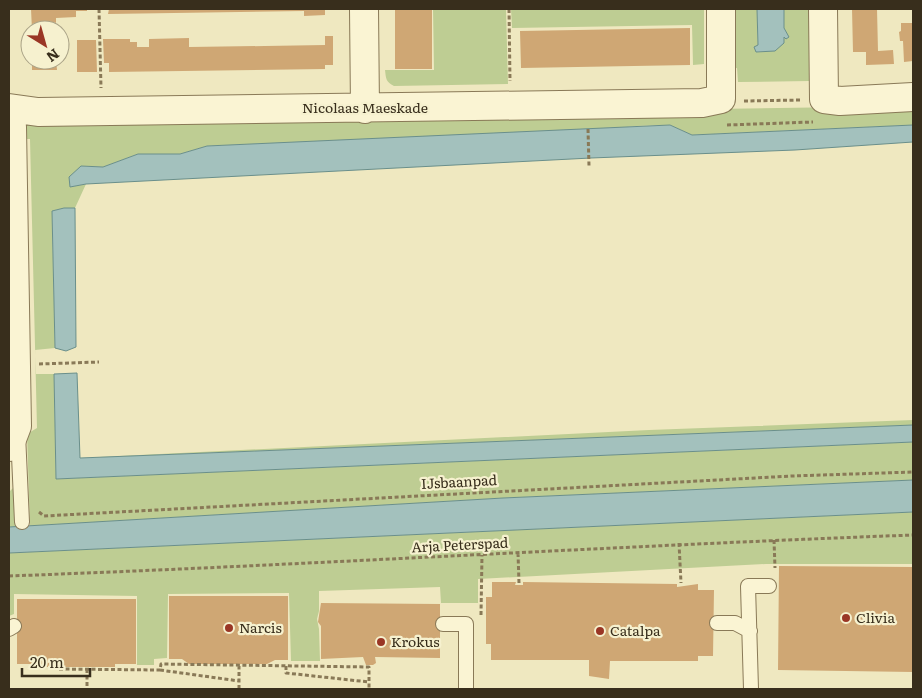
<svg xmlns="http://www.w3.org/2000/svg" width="922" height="698" viewBox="0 0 922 698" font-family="Literata,serif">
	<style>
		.green { fill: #becd93 }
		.water { fill: #a3c1bd; stroke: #6a8f8b }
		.building { fill: #cfa774 }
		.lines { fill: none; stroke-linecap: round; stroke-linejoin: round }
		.service-casing { stroke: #897957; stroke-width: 16 }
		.minor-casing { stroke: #897957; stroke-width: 30 }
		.path { stroke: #897957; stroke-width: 3; stroke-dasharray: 4 2.5; stroke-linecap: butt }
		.service { stroke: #faf4d3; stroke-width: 14 }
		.minor { stroke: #faf4d3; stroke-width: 28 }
		.poi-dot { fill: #9a3625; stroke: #f6f1cf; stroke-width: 2 }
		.labels { text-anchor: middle; stroke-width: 4.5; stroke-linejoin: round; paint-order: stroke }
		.street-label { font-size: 14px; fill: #382e1c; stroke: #f6f1cf }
		.poi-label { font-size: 14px; fill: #382e1c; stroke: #f6f1cf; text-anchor: start }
	</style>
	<rect width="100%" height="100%" fill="#efe8c0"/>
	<!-- green -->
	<path class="green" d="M433,9H506L508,84L394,86C386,82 386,79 385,70H434Z
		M511,9H704V64L693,65L692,25L512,28Z
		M730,9H757L758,45L756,52H765L784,36V9H816V68H809V81L738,82L737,68L730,69Z
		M913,106V125L692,135L670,125L635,126L613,129L207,146L180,154H138L103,167L81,166L70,187L86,184L75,208H64L52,211L55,348L35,350L36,374H54L56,479L913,442V480L503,498L30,526L27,434L37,428L30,139H22L25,125L34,119Z
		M913,420V425L79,458L649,430Z
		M15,486L16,527H9V492Z
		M913,512V564H766L478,579V603H441L440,587L319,591V611L317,619L319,629L320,661H291L289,593L168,594L167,658L154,659V665H137V596L14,594V614L9,616V553Z"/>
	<!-- water -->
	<path class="water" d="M757,9H784V28L789,37L786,39L784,37V43L775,51L756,52L754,47L758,45Z
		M670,125L692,135L913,125V142L795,150L591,158L86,184L70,187L69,177L81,166L103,167L138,154H180L207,146Z
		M64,208H75L76,347L66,351L55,348L52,211Z
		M77,373L80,458L913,425V442L56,479L54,374Z
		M913,480V512L9,553V527L503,498Z"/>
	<!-- building -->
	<path class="building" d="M31,9H87V11H76V17L56,18V30H32Z
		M109,9H325V15L304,16V11L108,14Z
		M395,9H432V69H395Z
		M852,9H877L878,51L893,50L894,64L866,65V52H853Z
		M901,23H913V61L904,62L903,41H900L899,32L901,31Z
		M690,28V65L521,68L520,31Z
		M325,36H333V65H325V69L109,72V63H104L103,39H130V42H137V47H149V39L189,38V47L265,46L325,45Z
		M77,40H96L97,72H77Z
		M32,60H56L57,70H32Z
		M779,566L913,567V672L778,670Z
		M492,582H516L515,585H523V582L677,584V587L698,584V590H714L713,656H698V661H610L609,679L589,676V660H491V644H486V597H492Z
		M169,596H288V660H275L267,664H189L182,659H169Z
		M17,599H136V664H115V667H35V664H17Z
		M321,603L440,604V658L375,657L376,663L373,665H366L363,657L321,659V626L318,622Z"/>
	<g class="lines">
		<defs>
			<path id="service" d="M18,434L22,522
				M717,623H735L750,631
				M443,624H466V689
				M9,629L14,626
				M751,689L748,586H769"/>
			<path id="minor" d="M364,9L365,109
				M823,9L824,99L840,101L913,97
				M9,108L38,112L702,103L721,99V9
				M9,117L12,127L17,426L9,447"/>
		</defs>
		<!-- service casing -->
		<use href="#service" class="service-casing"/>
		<!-- minor casing -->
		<use href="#minor" class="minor-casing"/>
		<!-- path -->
		<path class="path" d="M99,9L101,88
			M509,9L510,81
			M744,101L801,100
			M727,125L813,122
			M588,129L589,166
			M39,364L99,362
			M39,512L44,516L792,476L913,472
			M774,540L775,568
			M679,543L681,583
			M518,553L519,583
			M9,576C310,565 612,546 913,535
			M481,615L482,555
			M286,666V673L369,682
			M59,669L160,670L161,664L369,667V689
			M87,669V689
			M160,670L239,681
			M239,689V666"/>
		<!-- service -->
		<use href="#service" class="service"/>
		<!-- minor -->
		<use href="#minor" class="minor"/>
	</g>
	<!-- markers -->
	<g class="poi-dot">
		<circle cx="846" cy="618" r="5"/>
		<circle cx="229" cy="628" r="5"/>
		<circle cx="600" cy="631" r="5"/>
		<circle cx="381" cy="642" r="5"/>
	</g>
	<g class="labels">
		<!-- street labels -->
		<g class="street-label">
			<text x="365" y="113">Nicolaas Maeskade</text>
			<text transform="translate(459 482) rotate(-3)" y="5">IJsbaanpad</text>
			<text transform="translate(460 545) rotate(-3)" y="5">Arja Peterspad</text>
		</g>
		<!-- poi labels -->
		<g class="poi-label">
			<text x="856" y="623">Clivia</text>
			<text x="239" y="633">Narcis</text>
			<text x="610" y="636">Catalpa</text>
			<text x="391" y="647">Krokus</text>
		</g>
	</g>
	<!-- border -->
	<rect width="922" height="698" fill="none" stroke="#382e1c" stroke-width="20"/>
	<!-- north arrow -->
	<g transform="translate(45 45) rotate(143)"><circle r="24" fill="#f6f1cf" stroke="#aaa387"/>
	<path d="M0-4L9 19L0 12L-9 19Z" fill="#9a3625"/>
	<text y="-8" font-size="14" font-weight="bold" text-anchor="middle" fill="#382e1c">N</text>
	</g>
	<!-- scale -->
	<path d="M22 668v8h68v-8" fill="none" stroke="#382e1c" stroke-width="2.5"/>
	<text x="30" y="668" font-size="15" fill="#382e1c" stroke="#f6f1cf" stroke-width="4" paint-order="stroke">20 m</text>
</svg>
